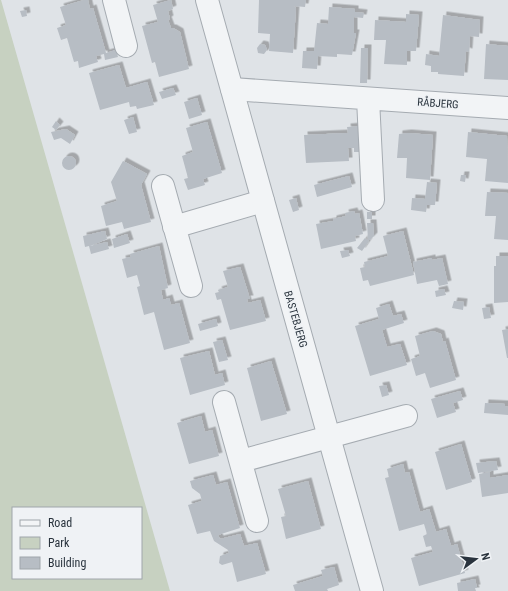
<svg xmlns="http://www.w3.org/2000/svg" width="508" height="591" viewBox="0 0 508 591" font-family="'Roboto Condensed',sans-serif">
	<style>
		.green { fill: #c7d1c1; fill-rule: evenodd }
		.building { fill: #b7bdc4; filter: url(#shadow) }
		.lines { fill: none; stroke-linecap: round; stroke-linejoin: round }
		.minor-casing { stroke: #a5abb1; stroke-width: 24 }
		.tertiary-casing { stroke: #a5abb1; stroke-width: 24 }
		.minor { stroke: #f2f4f6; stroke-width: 22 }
		.tertiary { stroke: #f2f4f6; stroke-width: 22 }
		.labels { text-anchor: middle; stroke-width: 3.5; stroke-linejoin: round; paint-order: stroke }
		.street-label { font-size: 11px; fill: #29333d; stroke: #eff2f5 }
	</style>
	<defs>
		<filter id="shadow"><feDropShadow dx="3.5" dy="-3.5" stdDeviation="0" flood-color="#0004"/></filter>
	</defs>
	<rect width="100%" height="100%" fill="#dfe3e7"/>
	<!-- green -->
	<path class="green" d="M0,0H1L170,591H0ZM13,508H141V578H13Z"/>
	<!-- building -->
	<path class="building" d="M84,0H88L90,9L93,8L106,53L116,50L118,57L105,60L104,54L96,56L98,62L79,68L78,61L74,62L67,38L61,40L57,28L66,25L60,7Z
		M171,0L173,9L168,11L170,19L168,20L171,28H173L180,32L189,69L159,77L155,62L152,63L142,26L158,22L153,5Z
		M259,0H306L305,7L294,6L296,8L293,53L269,51L270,34L258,33Z
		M329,7L355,9V12L364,13L363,18L354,17V33H356L352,55L337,54V57L318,56L317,69L302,68L303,51H314L317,23L328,24Z
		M26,10L27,16L22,17L20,11Z
		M406,14L419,15L416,51H407V65L384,64L386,40H374L375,20L406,22Z
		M443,15L480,20L479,37L470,36L469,52L466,51L464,76L438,74V72H431V66L425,65L426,54L439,56Z
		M260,44L265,45L267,50L264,54L258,53L257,48Z
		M486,44L508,46V80L484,79Z
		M361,48H368L367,83H360Z
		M119,65L126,88L147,82L154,105L137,109L136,106L130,107L129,102L100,110L89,73Z
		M173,88L176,95L162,99L159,92Z
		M197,98L202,115L189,119L184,102Z
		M133,117L137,132L129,134L124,120Z
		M56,121L60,125L56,130L52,127Z
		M207,122L222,173L203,179L205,185L188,190L184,179L188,178L182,156L193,152L186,128Z
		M359,126L360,152H354V148H348L349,161L306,163L304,135L348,133L347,127Z
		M66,129L75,135L70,144L61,138L54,140L51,132Z
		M468,132L507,136L508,183L485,181L487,159L466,157Z
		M408,133L433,135L430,180L406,178L407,158H397L399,134Z
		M62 163a7 7 0 1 1 14 0a7 7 0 1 1-14 0Z
		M123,161L147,174L141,185L151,222L124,229L122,222L106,226L101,206L117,201L111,182Z
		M461,175H466L465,182L460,181Z
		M349,176L352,187L317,197L314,185Z
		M427,182L437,183L435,205H427L426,212L411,210L412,198L425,199Z
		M487,192L508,193V240L494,239L496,216H485Z
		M296,198L299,210L293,212L289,200Z
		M354,211L355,214L359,213L363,234L355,236L356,241L321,249L316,224L333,221V219L346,216L345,213Z
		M367,212H372V219H367Z
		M367,223H373L374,236L370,240H368Z
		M105,231L107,239L90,246L107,242L109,249L91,254L89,246L85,247L83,236Z
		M403,231L414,275L370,286L368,280L363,281L360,268L365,267L364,262L388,256L383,236Z
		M127,234L130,243L114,248L112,239Z
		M365,238L369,241L362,251L357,248Z
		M159,246L168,288L161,290L163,300L169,298L171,305L179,303L190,343L164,350L154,312L144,315L137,287L140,286L137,275L127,278L122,259L131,257L130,254Z
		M348,250L350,256L342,258L340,251Z
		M496,256H508V302L494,303V266H496Z
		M432,258V260L442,258L448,284L439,286L437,280L417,284L413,262Z
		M240,267L250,299H247L248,303L260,300L266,321L230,330L221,299L217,300L215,293L219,292L218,290L228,287L223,271Z
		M444,289L446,295L436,297L435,291Z
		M454,301L464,302L463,310L452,308Z
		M389,304L393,316L401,314L404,323L382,330L387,347L400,344L407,365L370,376L355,326L379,319L376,308Z
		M489,307L491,318L484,319L482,308Z
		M216,319L218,326L200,331L198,324Z
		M508,329V358H507L502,330Z
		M433,331L441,334L443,342L445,341L456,380L430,388L425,373L416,376L411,359L420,356L415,336Z
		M222,340L228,360L219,362L213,342Z
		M209,351L215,375L222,373L225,385L190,395L180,358Z
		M271,361L287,414L261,421L247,368Z
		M386,385L389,395L382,397L379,386Z
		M460,391L463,400L453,403L456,412L437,418L431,399Z
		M485,403L505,404V406L508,407V415L484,413Z
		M201,416L205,432L212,430L219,456L189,464L177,423Z
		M461,444L472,482L446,490L435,452Z
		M496,461L498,470L478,473L476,463Z
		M403,464L405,473L409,472L420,512L429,509L436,532L446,529L451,546L457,544L465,573L419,586L411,558L433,552L431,546L426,547L423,536L427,534L424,524L399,531L385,478L389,477L387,469Z
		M490,472V478L508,475V493L482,497L479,474Z
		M213,475L216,485L227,482L240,528L218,535L220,539L240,534L244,546L257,543L266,574L237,582L232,562L222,565L219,563L220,556L229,553L228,550L214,541L210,531L197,534L188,505L202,501L200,494L192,488L190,481Z
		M308,481L321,529L286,539L281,517L286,516L278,489Z
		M334,567L339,585L327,589L328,591H295L293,585L323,576L321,570Z
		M475,579L477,588H475L476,591H458L457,583Z"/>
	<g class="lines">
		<defs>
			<path id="minor" d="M114,0L126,46
				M232,89L508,108
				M368,99L373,200
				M163,186L191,286
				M174,227L263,201
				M224,402L257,521
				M241,461L406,416"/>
			<path id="tertiary" d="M207,0L372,591"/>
		</defs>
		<!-- minor casing -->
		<use href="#minor" class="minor-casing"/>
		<!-- tertiary casing -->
		<use href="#tertiary" class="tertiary-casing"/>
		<!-- minor -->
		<use href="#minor" class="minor"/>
		<!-- tertiary -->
		<use href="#tertiary" class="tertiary"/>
	</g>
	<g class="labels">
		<!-- street labels -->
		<g class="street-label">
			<text transform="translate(438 103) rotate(4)" y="4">RÅBJERG</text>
			<text transform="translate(296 319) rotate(74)" y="4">BASTEBJERG</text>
		</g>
	</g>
	<!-- legend -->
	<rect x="12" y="507" width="130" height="72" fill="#eff2f5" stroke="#a0a6ab"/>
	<rect x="20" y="520" width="20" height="6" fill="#f2f4f6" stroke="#a0a6ab"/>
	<text x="48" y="527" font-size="12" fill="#29333d">Road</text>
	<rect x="20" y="537" width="20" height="12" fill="#c7d1c1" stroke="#a0a6ab"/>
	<text x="48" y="547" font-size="12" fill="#29333d">Park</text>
	<rect x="20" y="557" width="20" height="12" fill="#b7bdc4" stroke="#a0a6ab"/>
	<text x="48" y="567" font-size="12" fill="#29333d">Building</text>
	<!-- north arrow -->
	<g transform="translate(476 559) rotate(75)" stroke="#eff2f5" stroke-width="3" paint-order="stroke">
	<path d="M0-3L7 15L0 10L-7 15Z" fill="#29333d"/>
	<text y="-6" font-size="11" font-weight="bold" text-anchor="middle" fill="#29333d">N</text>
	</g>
</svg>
